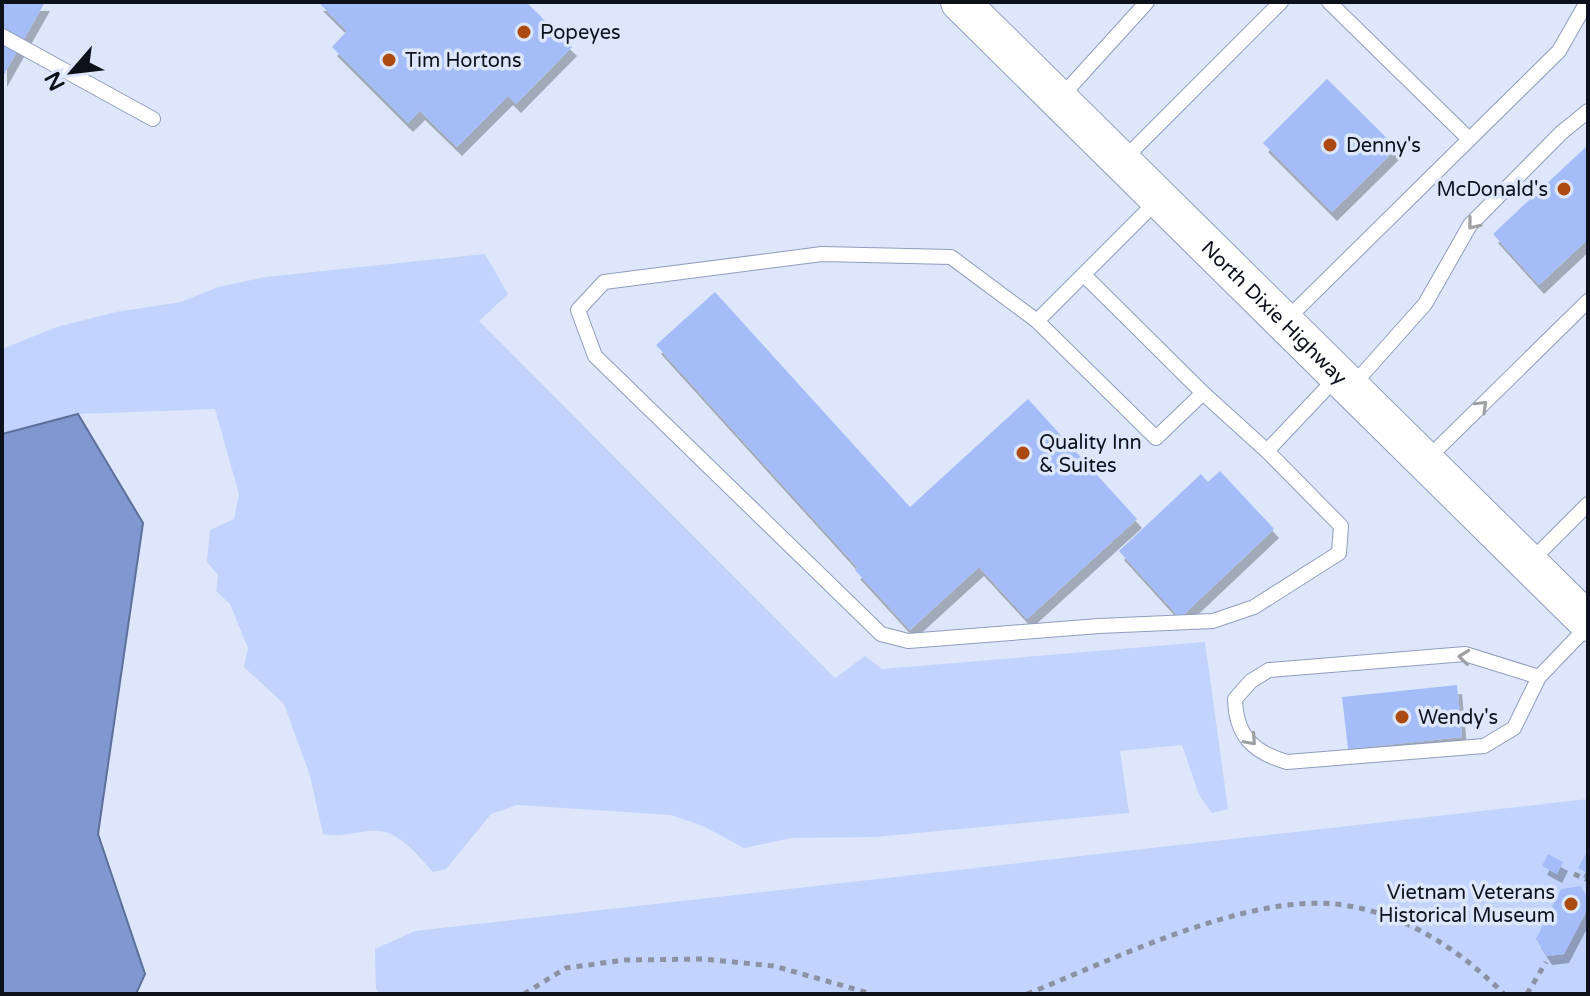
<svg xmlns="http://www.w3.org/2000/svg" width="1590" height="996" viewBox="0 0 1590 996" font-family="'Varela Round',sans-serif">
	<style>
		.green { fill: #c2d4fd }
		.water { fill: #8097d0; stroke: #5d6f9a; stroke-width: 2 }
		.building { fill: #a4bdf8; filter: url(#shadow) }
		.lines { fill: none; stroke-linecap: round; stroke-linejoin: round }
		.lane-casing { stroke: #8f9dbd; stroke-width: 16 }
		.secondary-casing { stroke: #8f9dbd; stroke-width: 40 }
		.path { stroke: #8b92a3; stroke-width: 5; stroke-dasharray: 6 6; stroke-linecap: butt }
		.lane { stroke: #fff; stroke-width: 14 }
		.secondary { stroke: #fff; stroke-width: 38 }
		.oneway { stroke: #9ea0a4 }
		.poi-dot { fill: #ad4a12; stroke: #dde6fb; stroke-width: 3 }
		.labels { text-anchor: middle; stroke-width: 7; stroke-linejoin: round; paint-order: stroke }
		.poi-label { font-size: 20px; fill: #0c111c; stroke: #dde6fb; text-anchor: start }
		.street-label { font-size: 20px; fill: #0c111c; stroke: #dde6fb }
	</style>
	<defs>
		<filter id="shadow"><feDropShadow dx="5" dy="9" stdDeviation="0" flood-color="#0004"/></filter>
	</defs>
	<rect width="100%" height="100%" fill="#dde6fb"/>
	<!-- green -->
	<path class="green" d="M485,254L508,294L479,321L835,678L865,656L882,669L1205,642L1228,809L1212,813L1199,795L1182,745L1120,751L1129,813L875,837L792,838L744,848L703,826L671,815L517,805L491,814L446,869L433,872C420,858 404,837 385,832C367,827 343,839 323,834L310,776L284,704L244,667L248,648L230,604L216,591L218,575L207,562L210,530L234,519L239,494L215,409L78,414L2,434V349L57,327L116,312L181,302L218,287L266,277Z
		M1588,799V994H379L376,989L375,949L415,931Z"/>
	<!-- water -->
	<path class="water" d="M78,414L143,523L98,834L145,974L136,994H2V434Z"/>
	<!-- building -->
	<path class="building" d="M6,2H45L2,78V9Z
		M318,2H526L572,47L516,104L508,96L457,147L420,111L408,123L332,47L347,31Z
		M1327,79L1397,148L1332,212L1263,143Z
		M1588,145V239L1539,285L1493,234Z
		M715,292L910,507L1028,399L1137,519L1027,619L979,567L910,630L855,570L858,568L656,345Z
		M1220,471L1274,529L1180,618L1119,551L1201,474L1208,482Z
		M1457,685L1462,737L1348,749L1342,697Z
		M1588,850V874L1578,868Z
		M1548,854L1563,862L1557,874L1542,866Z
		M1581,886L1588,900V908L1564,954L1547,956L1536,939L1561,889Z"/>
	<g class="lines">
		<defs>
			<path id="lane" d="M1329,2L1469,139
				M2,36L153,119
				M1059,99L1147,2
				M1122,161L1281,2
				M1158,200L1037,321L951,257L822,254L604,282L578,310L595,356L881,634L908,641L1099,626L1213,621L1254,607L1339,553L1341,526L1267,451L1336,378
				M1084,275L1203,393L1267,451
				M1286,320L1559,51L1587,2
				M1037,321L1156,438L1203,393
				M1353,385L1425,304L1470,225L1561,133L1588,111
				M1426,460L1588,301
				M1530,562L1588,504
				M1539,677L1465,654L1269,670L1251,681L1235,699C1236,735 1252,752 1287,762L1484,746L1514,728L1539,677L1588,626"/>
			<g id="secondary">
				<path id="s1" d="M960,2L1588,622"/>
			</g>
		</defs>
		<!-- lane casing -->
		<use href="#lane" class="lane-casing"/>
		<!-- secondary casing -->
		<use href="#secondary" class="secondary-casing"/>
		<!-- path -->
		<path class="path" d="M1574,874L1588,880
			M524,994L566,968L625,960L703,959L774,966L872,994
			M1027,994C1112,960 1244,895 1335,904C1401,911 1458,948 1504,994
			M1527,994L1546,962"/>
		<!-- lane -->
		<use href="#lane" class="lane"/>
		<!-- secondary -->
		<use href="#secondary" class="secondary"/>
	</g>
	<!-- one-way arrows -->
	<defs><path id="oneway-chevron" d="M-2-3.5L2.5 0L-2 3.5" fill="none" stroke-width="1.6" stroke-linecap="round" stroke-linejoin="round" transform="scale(2)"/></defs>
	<g class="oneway">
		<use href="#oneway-chevron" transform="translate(1473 224) rotate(129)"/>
		<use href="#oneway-chevron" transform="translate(1482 406) rotate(-44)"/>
		<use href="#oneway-chevron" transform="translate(1464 657) rotate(-174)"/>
		<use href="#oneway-chevron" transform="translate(1251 740) rotate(48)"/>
	</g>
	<!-- markers -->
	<g class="poi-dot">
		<circle cx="524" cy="32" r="8"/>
		<circle cx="389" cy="60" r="8"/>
		<circle cx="1330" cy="145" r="8"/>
		<circle cx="1564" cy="189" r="8"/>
		<circle cx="1023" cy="453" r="8"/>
		<circle cx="1402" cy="717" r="8"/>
		<circle cx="1571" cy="904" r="8"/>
	</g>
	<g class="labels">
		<!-- poi labels -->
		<g class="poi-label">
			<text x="540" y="39">Popeyes</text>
			<text x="405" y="67">Tim Hortons</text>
			<text x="1346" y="152">Denny's</text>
			<text x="1548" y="196" text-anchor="end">McDonald's</text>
			<text x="1039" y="449">Quality Inn<tspan x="1039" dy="23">&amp; Suites</tspan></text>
			<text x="1418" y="724">Wendy's</text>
			<text x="1555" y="899" text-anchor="end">Vietnam Veterans<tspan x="1555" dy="23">Historical Museum</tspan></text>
		</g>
		<!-- street labels -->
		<g class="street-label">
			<text dy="7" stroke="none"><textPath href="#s1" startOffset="442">North Dixie Highway</textPath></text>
		</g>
	</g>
	<!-- border -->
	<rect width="1590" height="996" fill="none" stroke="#0c111c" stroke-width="8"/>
	<!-- north arrow -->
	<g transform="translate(72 72) rotate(242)" stroke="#dde6fb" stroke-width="6" paint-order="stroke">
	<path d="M0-6L14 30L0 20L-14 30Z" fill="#0c111c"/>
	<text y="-12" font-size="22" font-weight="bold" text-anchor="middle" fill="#0c111c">N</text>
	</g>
</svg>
